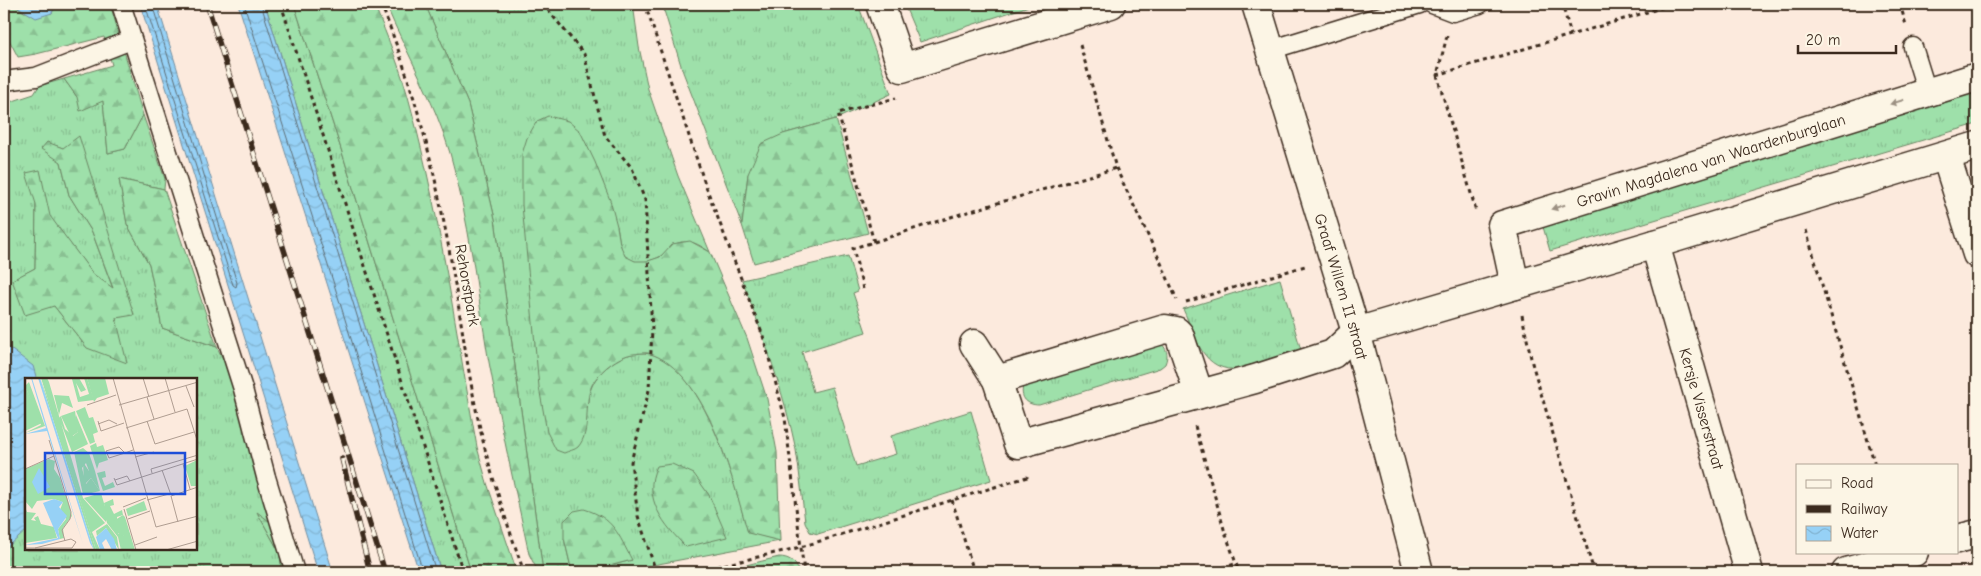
<svg xmlns="http://www.w3.org/2000/svg" width="1981" height="576" viewBox="0 0 1981 576" font-family="'Comic Neue',sans-serif">
	<style>
		.grass { fill: url(#grass-tufts); stroke: #6c8564; fill-rule: evenodd }
		.forest { fill: url(#forest-firs); stroke: #6c8564 }
		.water { fill: url(#water-waves); stroke: #728ea0 }
		.lines { fill: none; stroke-linecap: round; stroke-linejoin: round }
		.shore { stroke: #5f6d74; stroke-width: 1 }
		.service-casing { stroke: #3b2a1e; stroke-width: 21 }
		.minor-casing { stroke: #3b2a1e; stroke-width: 31 }
		.path { stroke: #3b2a1e; stroke-width: 3; stroke-dasharray: 4 4; stroke-linecap: butt }
		.service { stroke: #fcf5e5; stroke-width: 18 }
		.minor { stroke: #fcf5e5; stroke-width: 28 }
		.rail-casing { stroke: #3b2a1e; stroke-width: 5.5 }
		.rail { stroke: #fcf5e5; stroke-width: 4; stroke-dasharray: 11; stroke-linecap: butt }
		.oneway { fill: #9c9082 }
		.labels { text-anchor: middle; stroke-width: 5; stroke-linejoin: round; paint-order: stroke }
		.street-label { font-size: 16px; fill: #3b2a1e; stroke: #fcf5e5 }
		.inset-road { fill: none; stroke: #af9d91; stroke-width: 1 }
		.view { fill: #1d4ed8; fill-opacity: 0.15; stroke: #1d4ed8; stroke-width: 2.5 }
		.inset-edge { fill: none; stroke: #3b2a1e; stroke-width: 2.5 }
	</style>
	<defs>
		<pattern id="grass-tufts" width="24" height="20" patternUnits="userSpaceOnUse" patternTransform="scale(1.25)"><rect width="24" height="20" fill="#9ee0aa"/><path d="M3 7l-1-3M5 7V3M7 7l1-3M15 17l-1-3M17 17v-4M19 17l1-3" fill="none" stroke="#89c092"/></pattern>
		<pattern id="forest-firs" width="22" height="20" patternUnits="userSpaceOnUse" patternTransform="scale(1.25)"><rect width="22" height="20" fill="#9ee0aa"/><path d="M5 1l3.5 6h-7zM16 11l3.5 6h-7z" fill="#89c092"/></pattern>
		<pattern id="water-waves" width="16" height="10" patternUnits="userSpaceOnUse" patternTransform="scale(1.25)"><rect width="16" height="10" fill="#96d1f6"/><path d="M0 5q4-4 8 0t8 0" fill="none" stroke="#82b4d2"/></pattern>
	</defs>
	<rect width="100%" height="100%" fill="#fceadd"/>
	<filter id="ink" filterUnits="userSpaceOnUse"><feTurbulence type="fractalNoise" baseFrequency=".02" numOctaves="2"/><feDisplacementMap in="SourceGraphic" scale="10" xChannelSelector="R" yChannelSelector="G"/><feConvolveMatrix kernelMatrix="1 2 1 2 8 2 1 2 1" color-interpolation-filters="sRGB"/></filter>
	<g filter="url(#ink)">
		<!-- grass -->
		<path class="grass" d="M265,4H294L341,149L471,572H441Z
			M425,4H633L639,47L648,89L678,176L710,252C705,249 696,242 689,242C673,240 670,251 659,257C650,262 633,265 625,256C619,249 619,234 617,226L522,205L587,408C588,401 589,392 592,386C597,373 613,361 625,356C696,329 735,487 748,532L780,541L616,572H586L632,560L564,538L572,572H543L495,219L468,104Z
			M662,4H858L891,94L836,119L783,134L748,174L742,225L683,72Z
			M904,4H1035L920,42Z
			M64,79L77,97L103,100L108,153L125,149L143,115L165,179L164,189L119,179L127,224L149,264L162,328L217,347L232,377L277,527L258,514L281,555V572H4V104L34,94L39,86ZM48,143L63,148L134,314L116,318L87,348L54,306L13,280L35,268L36,204L40,172L49,216L93,274L113,289L92,232L69,195L61,162ZM26,380H196V550H26Z
			M1977,82V124L1550,251L1539,213Z
			M848,256L858,291L853,293L866,332L802,352L813,392L832,387L856,466L896,454L891,436L971,411L991,480L818,534L810,532L805,522C802,498 800,474 796,450C784,392 763,336 742,280Z
			M1280,279L1301,350L1240,369C1202,373 1196,337 1183,309Z
			M1159,342C1167,348 1169,354 1165,364L1160,368L1039,405C1025,405 1019,396 1024,383Z"/>
		<!-- forest -->
		<path class="forest" d="M4,4H13L24,12L52,13L56,4H110L143,115L125,149L108,153L103,101L80,111L77,97L64,79L112,65L104,37L36,54L18,57L4,30Z
			M294,4H374C388,38 402,72 411,108C441,219 456,334 477,447L487,483L517,572H471L341,149Z
			M387,4H425L468,104L495,219L543,572H538L529,554C515,488 500,423 488,357C477,290 469,220 450,153C435,102 407,54 386,5Z
			M548,116L568,121L580,131L595,162L610,200L617,226L620,244L625,256L635,261H648L660,257L672,244L690,241L710,252L747,338L767,399L777,452L780,541L748,533C733,481 707,370 648,353C644,352 638,354 633,354C618,356 599,371 592,385C583,404 592,431 578,447C575,450 568,451 564,453L556,450L547,432L539,387L522,205V154L527,138L537,121Z
			M836,119L868,233L754,263L742,225L748,174L761,144L783,134Z
			M79,136L134,315L116,318L127,363L87,348L54,306L25,315L12,280L35,268L36,204L26,173L40,170L50,216L93,274L113,288L92,232L69,195L61,162L41,149L47,142L63,148Z
			M119,179L164,189L217,347L162,328L149,264L127,224Z
			M672,464L694,474L709,495L727,537L686,547C665,526 641,498 657,466Z
			M584,509C614,518 618,534 632,560L586,572H572L564,538V521L574,511Z
			M257,512L296,541L304,572H281V555Z
			M779,557C789,557 796,562 799,572H717Z"/>
		<!-- water -->
		<path class="water" d="M13,4H56L52,13L36,18Z
			M140,4H157L333,572H318Z
			M238,4H265L441,572H419Z
			M4,344L33,366L37,380H26V531L4,550V388L11,379L4,370Z"/>
		<g class="lines">
			<!-- shore -->
			<path class="shore" d="M145,4L233,285L236,287L237,283L152,4
				M244,4L340,303L423,572
				M261,4L436,572"/>
			<defs>
				<path id="service" d="M121,4L243,389L266,477L295,572
					M1432,4L1453,12L1480,4
					M1913,47L1927,92
					M1270,50L1420,4
					M4,81L36,77L131,40"/>
				<g id="minor">
					<path d="M880,4L902,68L1111,4"/>
					<path id="s1" d="M1256,4L1356,332L1419,572"/>
					<path d="M1946,156L1977,254"/>
					<path id="s2" d="M1655,244L1749,572"/>
					<path id="s3" d="M1515,285L1502,225L1977,77"/>
					<path d="M974,344L997,380L1018,444L1255,379L1333,354L1356,332L1655,244L1977,146"/>
					<path d="M997,380L1165,329L1176,331L1179,334L1199,394"/>
					<path d="M1957,539L1977,534"/>
					<path d="M1846,572L1914,552"/>
				</g>
			</defs>
			<!-- service casing -->
			<use href="#service" class="service-casing"/>
			<!-- minor casing -->
			<use href="#minor" class="minor-casing"/>
			<!-- path -->
			<path class="path" d="M281,4L463,572
				M381,4C409,74 429,145 443,218C459,295 466,374 485,449C496,491 510,532 524,572
				M543,4L584,54L605,136L632,168L645,200L652,330L649,390L631,462L638,516L656,572
				M645,4L706,187L763,336L785,418L804,572
				M1559,4L1563,7L1571,35
				M1900,4L1906,25
				M1447,36L1437,75L1476,211
				M1080,45L1116,168L1161,263L1177,300
				M1437,75L1674,4
				M1806,230L1875,465
				M874,242L954,216L1116,168
				M863,289L853,248L874,242L838,113L896,98
				M1186,302L1305,266
				M1522,315L1532,363L1594,572
				M1195,426L1224,529L1239,572
				M952,500L974,572
				M693,572L801,547L1027,477L1026,473
				M1207,572L1235,564"/>
			<!-- service -->
			<use href="#service" class="service"/>
			<!-- minor -->
			<use href="#minor" class="minor"/>
			<defs>
				<path id="rail" d="M207,4L385,572
					M342,459L370,572"/>
			</defs>
			<!-- rail casing -->
			<use href="#rail" class="rail-casing"/>
			<!-- rail -->
			<use href="#rail" class="rail"/>
		</g>
		<!-- one-way arrows -->
		<defs><path id="oneway-solid" d="M-6-.8H1V-3.2L6.5 0L1 3.2V.8H-6Z" transform="scale(1.25)"/></defs>
		<g class="oneway">
			<use href="#oneway-solid" transform="translate(1897 102) rotate(163)"/>
			<use href="#oneway-solid" transform="translate(1558 207) rotate(163)"/>
		</g>
	</g>
	<g class="labels">
		<!-- street labels -->
		<g class="street-label">
			<text dy="6" stroke="none"><textPath href="#s3" startOffset="280">Gravin Magdalena van Waardenburglaan</textPath></text>
			<text transform="translate(468 285) rotate(80)" y="6">Rehorstpark</text>
			<text dy="6" stroke="none"><textPath href="#s1" startOffset="295">Graaf Willem II straat</textPath></text>
			<text dy="6" stroke="none"><textPath href="#s2" startOffset="171">Kersje Visserstraat</textPath></text>
		</g>
	</g>
	<!-- overview -->
	<g transform="translate(25 378)">
		<rect width="172" height="172" fill="#fceadd"/>
		<path d="M15,0L28,35L71,172H69ZM62,0H80L84,16L72,20L69,24ZM60,29L64,40L68,39L73,54L68,56L70,64L65,66L51,33ZM50,33L53,54L46,59L36,38ZM71,65L72,69L78,67L83,82L74,85L72,91L65,68ZM58,70L64,75L70,93H64L61,85L57,90L61,106L66,100L75,113L58,117L49,74ZM24,81L30,83L29,91L35,100L40,117L38,124L29,121L12,123L7,131L0,123V91ZM172,82V108H166L160,88ZM80,93L81,99L77,100L80,108L88,104L90,109L78,113L72,95ZM88,121L89,127L85,128L89,136L97,132L98,137L92,139L93,156H98L100,160L96,172L93,159L82,145L79,125ZM119,123L122,132L103,138L101,131ZM0,129L2,134L11,135L6,142L11,143L9,140L13,138L16,146L29,149L32,160L0,165ZM82,146L92,159L94,172L81,150L72,158L71,153Z" fill="#9ee0aa"/>
		<path d="M16,0H22L24,4L58,120L80,145L67,154L75,172H71ZM54,0L61,12L56,14L51,5L55,19L64,16L59,0H62L69,22L53,24L47,1ZM4,4L20,48L0,55L16,47L0,8ZM29,17L44,18L48,30L37,25L34,37ZM51,37L63,66L47,74L34,40L36,38L40,51L48,58L53,54L49,44ZM58,84L64,93H70L75,113L66,100L59,107ZM76,115L83,139L81,144L59,120ZM41,116L47,138L38,150L39,160L35,161L33,151L41,141L35,132L38,124L35,123ZM98,137L100,139L110,172H96L99,158L92,155L87,144Z" fill="#9ee0aa"/>
		<path d="M0,8L17,45L0,53Z" fill="#9ee0aa"/>
		<path d="M6,0H7L58,166L22,53L0,56L21,50ZM13,0H15L69,172L65,165ZM14,90L25,109L13,116L7,104ZM29,121L38,124L34,129L42,138L33,151L35,161L17,166L0,167L33,160L18,125ZM81,150L89,161L92,172H87L81,161L77,165L80,172H75L71,159Z" fill="#96d1f6"/>
		<path class="inset-road" d="M88,0L131,149L173,138M118,0L124,19M140,0L150,34M161,8L169,29M122,19L129,41M62,27L91,17M94,27L173,4M73,43L76,53L99,45M122,43L130,66L169,54M73,46L84,42L92,46M101,50L162,31L173,65M24,62L46,134L45,141L37,152L40,163M100,75L94,69L81,73L84,80L100,75L108,72M110,79L129,74M158,86L165,111M0,91L29,78M137,92L146,117M127,95L126,91L173,77M89,100L92,107L173,81M90,102L102,98L105,103M122,122L144,116M98,129L121,120M99,131L111,172M103,141L125,133M153,144L146,118L173,109M110,167L132,159M0,170H47L51,164L46,161L10,170M141,172L173,163"/>
		<path class="view" d="M20,75H160V116H20Z"/>
		<rect width="172" height="172" class="inset-edge"/>
	</g>
	<!-- margin -->
	<rect width="1981" height="576" fill="none" stroke="#fcf5e5" stroke-width="20"/>
	<rect x="10" y="10" width="1961" height="556" fill="none" stroke="#3b2a1e" stroke-width="2" filter="url(#ink)"/>
	<!-- legend -->
	<rect x="1796" y="464" width="162" height="90" fill="#fcf5e5" stroke="#afa495"/>
	<rect x="1806" y="480" width="25" height="8" fill="#fcf5e5" stroke="#afa495"/>
	<text x="1841" y="488" font-size="15" fill="#3b2a1e">Road</text>
	<rect x="1806" y="505" width="25" height="8" fill="#3b2a1e" stroke="#afa495"/>
	<text x="1841" y="514" font-size="15" fill="#3b2a1e">Railway</text>
	<rect x="1806" y="526" width="25" height="15" fill="url(#water-waves)" stroke="#afa495"/>
	<text x="1841" y="538" font-size="15" fill="#3b2a1e">Water</text>
	<!-- scale -->
	<path d="M1798 45v8h98v-8" fill="none" stroke="#3b2a1e" stroke-width="2.5"/>
	<text x="1806" y="45" font-size="15" fill="#3b2a1e" stroke="#fcf5e5" stroke-width="4" paint-order="stroke">20 m</text>
</svg>
